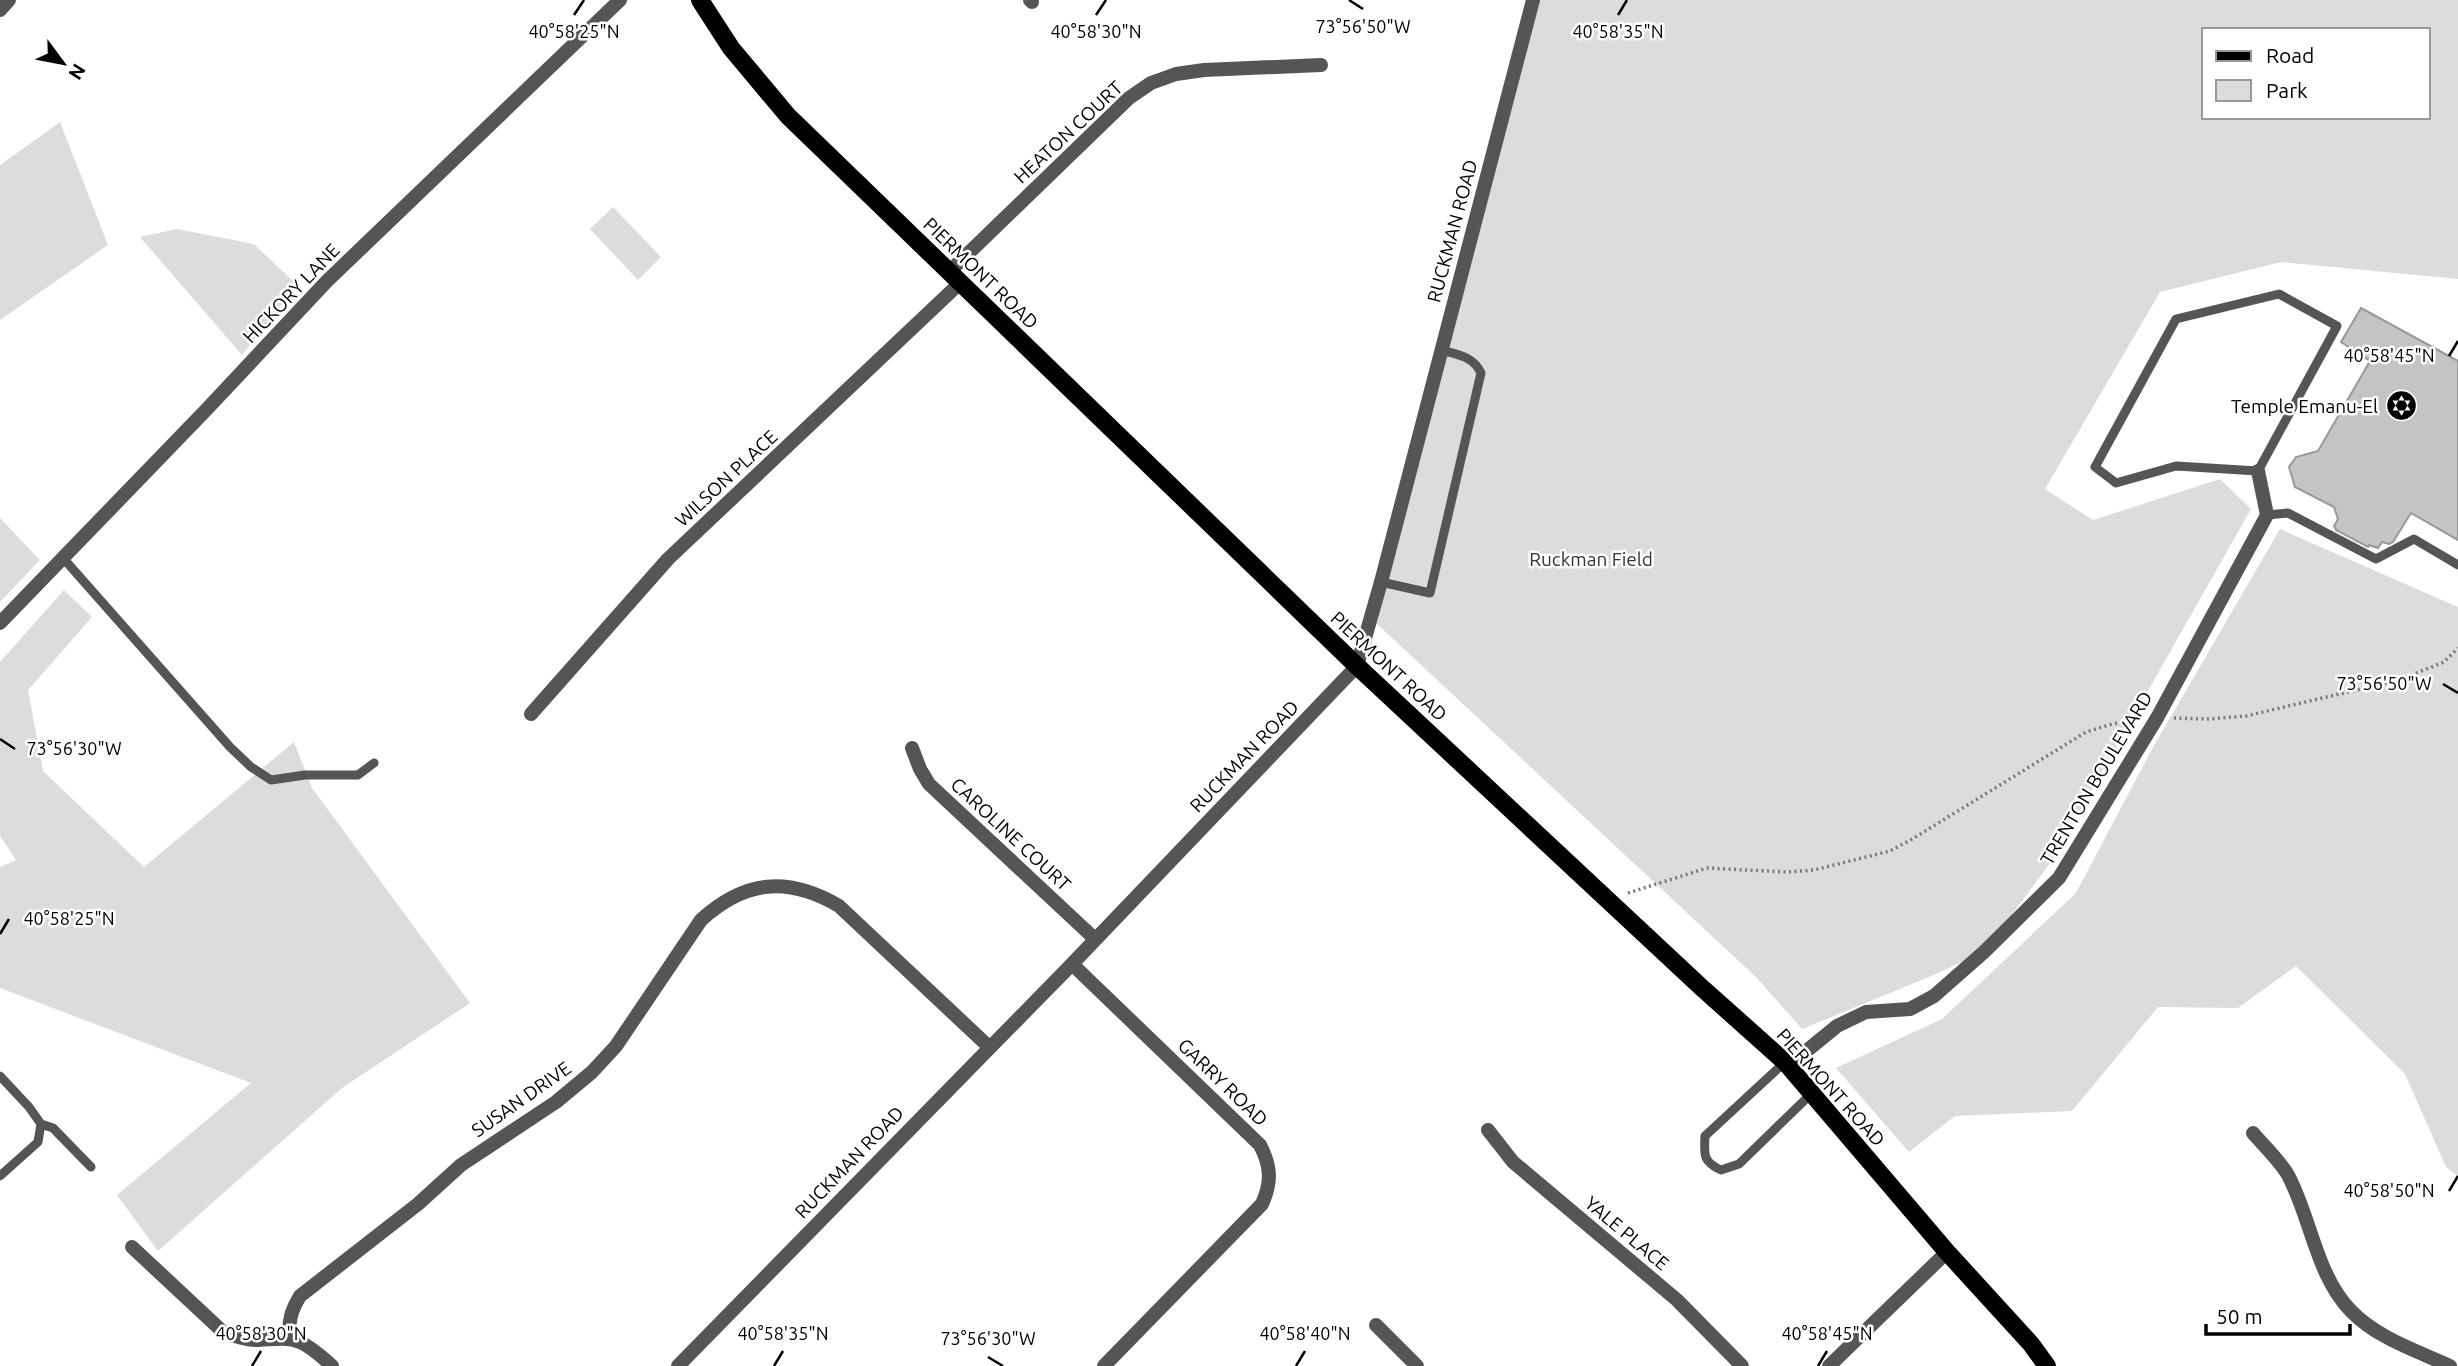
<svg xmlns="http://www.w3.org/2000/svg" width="2458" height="1366" viewBox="0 0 2458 1366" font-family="Ubuntu,sans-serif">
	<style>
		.green { fill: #dcdcdc; fill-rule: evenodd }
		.building { fill: #c4c4c4; stroke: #999; stroke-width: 2 }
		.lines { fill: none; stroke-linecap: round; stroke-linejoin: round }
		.path { stroke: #777; stroke-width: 3.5; stroke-dasharray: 2 3.5; stroke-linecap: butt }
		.lane { stroke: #555; stroke-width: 9 }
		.street { stroke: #555; stroke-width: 14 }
		.primary { stroke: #000; stroke-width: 18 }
		.ticks { fill: none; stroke: #000; stroke-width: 2.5 }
		.labels { text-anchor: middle; stroke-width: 5; stroke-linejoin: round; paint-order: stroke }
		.street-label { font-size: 19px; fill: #000; stroke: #fff }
		.poi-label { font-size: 19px; fill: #000; stroke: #fff; text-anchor: end }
		.park-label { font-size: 19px; fill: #333; stroke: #fff }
		.ticks-label { font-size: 18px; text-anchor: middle; fill: #000; stroke: #fff; stroke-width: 5; stroke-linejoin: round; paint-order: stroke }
	</style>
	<rect width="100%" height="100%" fill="#fff"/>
	<!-- green -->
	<path class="green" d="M1534,0H2458V279L2281,262L2160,292L2045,489L2093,520L2220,479L2251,509L2051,862L1984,952L1929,977L1802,1029L1757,978L1376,623ZM2204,30H2428V117H2204Z
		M60,122L108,245L0,320V165Z
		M613,207L661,257L638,280L590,229Z
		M177,229L254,244L297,285L242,355L140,237Z
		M0,518L40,560L0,602Z
		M2280,529L2458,607V1176L2446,1167L2405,1074L2296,966L2238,1008L2158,1007L2072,1111L1955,1116L1909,1152L1836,1068L1942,1019L2076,893L2152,749Z
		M64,590L92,617L28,690L43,771L144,867L294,742L312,788L470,1003L342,1088L158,1251L117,1195L251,1083L0,988V867L16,860L0,836V662Z"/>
	<!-- building -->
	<path class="building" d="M2361,308L2458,361V540L2411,513L2393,542L2389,544L2382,542L2378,548L2369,545L2368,547L2336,530L2334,526L2338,519L2334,507L2295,487L2289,467L2296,457L2318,451L2370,361L2341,342Z"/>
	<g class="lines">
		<!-- path -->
		<path class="path" d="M2174,718L2208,719L2246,716L2399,680L2444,662L2458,648
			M1628,893L1707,868L1787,872L1814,870L1890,851L1914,838L2086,732L2112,724L2135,721"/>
		<!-- lane -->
		<path class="lane" d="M2279,294L2337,326L2258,471L2176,466L2116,483L2095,467L2176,319Z
			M2267,515L2288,513L2376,559L2414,539L2458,565
			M63,558L230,747L251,767L271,780L305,775H358L374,763
			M1381,582L1430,593L1481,373C1473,356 1458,355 1441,350
			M1785,1062L1705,1136C1704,1155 1703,1162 1721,1170L1739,1164L1812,1093
			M0,1076L29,1107L41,1124L38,1142L0,1176
			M41,1124L53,1128L91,1167"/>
		<!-- street -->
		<path class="street" d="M1030,0L1032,2
			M0,10L9,0
			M949,272L1129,98L1151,83L1176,74L1204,70L1321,65
			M0,623L206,410L327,281L620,0
			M531,714L668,559L960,283
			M912,748L920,769L929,784L1095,939
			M1072,964L1260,1145C1271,1166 1272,1182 1262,1204L1104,1366
			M1788,1066L1837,1026L1866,1012L1910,1009L1934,996L1984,952L2059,878L2157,718L2267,515L2258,471
			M1488,1130L1513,1162L1677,1300L1742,1366
			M2253,1133C2264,1146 2279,1160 2288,1175C2311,1218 2316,1275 2351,1311C2377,1338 2417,1351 2450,1366
			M132,1247L222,1331C233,1336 243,1340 255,1340C270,1340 285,1336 300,1342C313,1348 322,1357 332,1366
			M1376,1325L1417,1366
			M290,1339C288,1321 291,1311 300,1296L418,1204L461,1165L556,1102L592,1072L616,1046L701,920C745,880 788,876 839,906L988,1046
			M678,1366L1072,964L1357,666L1381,582L1533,0
			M1829,1366L1947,1252"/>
		<!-- primary -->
		<path class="primary" d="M700,0L731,48L788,116L1357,666L1701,987L1785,1062L1947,1252L2031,1344L2047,1366"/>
	</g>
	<!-- ticks -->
	<path class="ticks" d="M1349,0L1363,9M574,15L584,0M1096,15L1106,0M1618,15L1627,0M2449,356L2458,341M2443,684L2458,693M0,739L15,749M0,934L9,919M2449,1191L2458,1176M988,1357L1003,1366M252,1366L261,1351M774,1366L783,1351M1296,1366L1305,1351M1818,1366L1827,1351"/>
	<!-- icons -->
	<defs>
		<symbol id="synagogue-disc" viewBox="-11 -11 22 22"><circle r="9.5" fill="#000" stroke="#fff"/><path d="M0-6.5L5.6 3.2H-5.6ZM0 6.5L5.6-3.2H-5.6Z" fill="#fff"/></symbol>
	</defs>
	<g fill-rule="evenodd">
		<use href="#synagogue-disc" x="2384" y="388" width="35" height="35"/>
	</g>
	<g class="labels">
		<!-- street labels -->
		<g class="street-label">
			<text transform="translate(1068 132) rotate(-43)" y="7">HEATON COURT</text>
			<text transform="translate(1452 231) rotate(-75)" y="7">RUCKMAN ROAD</text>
			<text transform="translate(981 273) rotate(44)" y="7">PIERMONT ROAD</text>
			<text transform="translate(291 293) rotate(-46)" y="7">HICKORY LANE</text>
			<text transform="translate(726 478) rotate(-43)" y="7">WILSON PLACE</text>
			<text transform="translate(1389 666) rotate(43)" y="7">PIERMONT ROAD</text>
			<text transform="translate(1244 756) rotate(-46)" y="7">RUCKMAN ROAD</text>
			<text transform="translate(2096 778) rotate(-59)" y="7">TRENTON BOULEVARD</text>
			<text transform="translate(1011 834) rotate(43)" y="7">CAROLINE COURT</text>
			<text transform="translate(1223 1082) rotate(44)" y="7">GARRY ROAD</text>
			<text transform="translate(1831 1087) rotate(48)" y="7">PIERMONT ROAD</text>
			<text transform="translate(521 1099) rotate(-35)" y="7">SUSAN DRIVE</text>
			<text transform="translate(849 1162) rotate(-46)" y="7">RUCKMAN ROAD</text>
			<text transform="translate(1627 1233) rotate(40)" y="7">YALE PLACE</text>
		</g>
		<!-- poi labels -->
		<g class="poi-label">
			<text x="2378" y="413">Temple Emanu-El</text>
		</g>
		<!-- park labels -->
		<g class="park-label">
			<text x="1591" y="566">Ruckman Field</text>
		</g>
	</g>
	<g class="ticks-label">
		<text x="1363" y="33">73°56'50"W</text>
		<text x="574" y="38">40°58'25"N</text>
		<text x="1096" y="38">40°58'30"N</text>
		<text x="1618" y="38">40°58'35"N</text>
		<text x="2389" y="362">40°58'45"N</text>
		<text x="2384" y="690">73°56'50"W</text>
		<text x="74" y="755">73°56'30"W</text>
		<text x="69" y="925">40°58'25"N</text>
		<text x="2389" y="1197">40°58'50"N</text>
		<text x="261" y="1340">40°58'30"N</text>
		<text x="783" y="1340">40°58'35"N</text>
		<text x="1305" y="1340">40°58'40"N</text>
		<text x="1827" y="1340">40°58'45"N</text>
		<text x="988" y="1345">73°56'30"W</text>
	</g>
	<!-- legend -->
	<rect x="2202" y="28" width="228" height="91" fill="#ffffff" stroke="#999999" stroke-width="2"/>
	<rect x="2216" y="51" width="35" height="10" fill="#000000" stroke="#999999" stroke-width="2"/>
	<text x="2266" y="63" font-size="21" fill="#000000">Road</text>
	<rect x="2216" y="80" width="35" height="21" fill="#dcdcdc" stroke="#999999" stroke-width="2"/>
	<text x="2266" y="98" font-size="21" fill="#000000">Park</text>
	<!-- north arrow -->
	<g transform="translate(63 63) rotate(122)" stroke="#ffffff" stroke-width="5" paint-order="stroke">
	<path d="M0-5L12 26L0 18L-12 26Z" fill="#000000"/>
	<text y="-10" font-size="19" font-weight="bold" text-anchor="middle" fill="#000000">N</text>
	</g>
	<!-- scale -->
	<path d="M2206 1324v10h144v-10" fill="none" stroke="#000000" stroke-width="3.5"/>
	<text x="2216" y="1324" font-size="21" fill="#000000" stroke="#ffffff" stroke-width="5" paint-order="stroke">50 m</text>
</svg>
